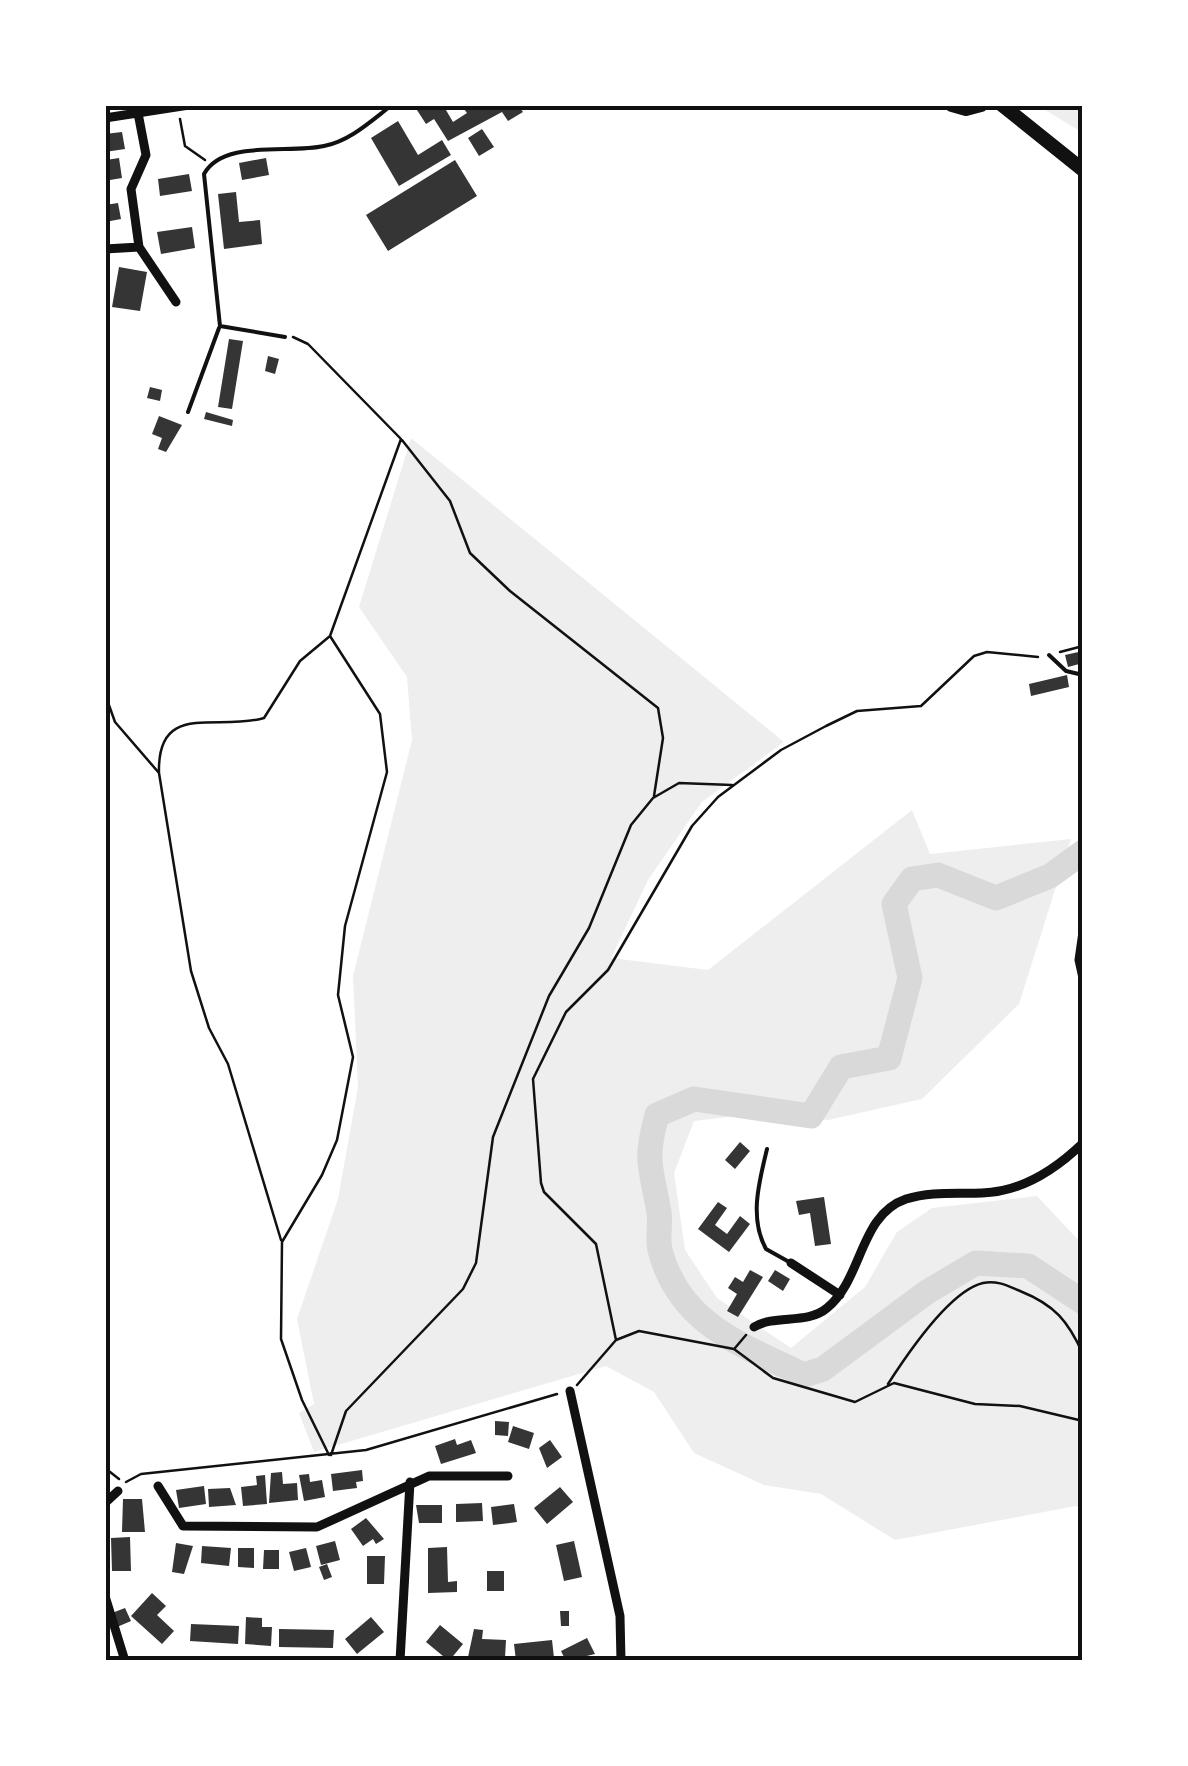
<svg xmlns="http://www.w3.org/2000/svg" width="1188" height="1766" viewBox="0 0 1188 1766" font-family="'Work Sans',sans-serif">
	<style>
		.green { fill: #eee }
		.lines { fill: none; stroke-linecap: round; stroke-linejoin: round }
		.river { stroke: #d9d9d9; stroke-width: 25 }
		.building { fill: #353535 }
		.path { stroke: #111; stroke-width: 2.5 }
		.service { stroke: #111; stroke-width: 4 }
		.minor { stroke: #111; stroke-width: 9 }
		.primary { stroke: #111; stroke-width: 14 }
		.neatline { fill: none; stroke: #111; stroke-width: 4 }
	</style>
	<rect width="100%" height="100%" fill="#fff"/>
	<!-- green -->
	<path class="green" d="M1037,105H1083V133Z
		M411,438L784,742L702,802L648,880L611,958L708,970L912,810L930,854L1071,839L1019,1004L922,1099L828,1120L763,1113L694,1121L674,1173L685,1250L717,1298L791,1348L865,1287L897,1232L932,1208L1037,1196L1083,1245V1509L1076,1506L895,1540L821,1494L764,1485L694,1453L654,1392L606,1366L314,1452L299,1413L314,1404L297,1319L338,1199L358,1087L353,976L412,740L407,677L359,607Z"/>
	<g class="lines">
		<!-- river -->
		<path class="river" d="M1083,852L1050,876L996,898L938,875L912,879L894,904L910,978L889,1058L841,1067L811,1116L694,1099L657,1115C644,1162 651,1166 659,1212C661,1224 657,1238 660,1250C679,1324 742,1345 804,1375L823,1369L927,1292L976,1263L1028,1266L1083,1302"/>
	</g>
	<!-- building -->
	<path class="building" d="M443,105L453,122L467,113L461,105H518L523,112L508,121L502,112L448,141L434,119L426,124L415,107Z
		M398,121L418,155L442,140L451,155L399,186L371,138Z
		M482,129L494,147L479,156L468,138Z
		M122,132L125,149L105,152V134Z
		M119,158L122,178L110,180L106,160Z
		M266,158L269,175L242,180L239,163Z
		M455,160L477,196L388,251L366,215Z
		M189,174L192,191L160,196L158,179Z
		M236,192L239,222L260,220L262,244L224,249L218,194Z
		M118,203L121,219L105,222V205Z
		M192,227L195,248L161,254L157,232Z
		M119,267L147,272L140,311L112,307Z
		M229,339L243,341L232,409L218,407Z
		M268,356L279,359L275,374L265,371Z
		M150,387L162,390L160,401L147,398Z
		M206,412L233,420L232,426L204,419Z
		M159,416L182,425L166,452L158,449L162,438L152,434Z
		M1083,651V663L1068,667L1065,655Z
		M1067,675L1069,687L1031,696L1029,684Z
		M740,1142L750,1151L735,1169L725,1160Z
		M824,1197L831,1244L815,1246L810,1213L799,1215L796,1201Z
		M718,1202L727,1208L715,1225L727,1234L740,1216L750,1224L729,1252L698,1229Z
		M750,1270L763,1277L738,1317L727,1311L737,1294L728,1288L735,1277L743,1282Z
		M775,1270L790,1279L783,1291L768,1281Z
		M495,1421L509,1422L508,1436L495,1435Z
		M513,1426L534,1433L529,1449L508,1442Z
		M455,1439L457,1445L471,1440L476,1453L441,1464L435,1446Z
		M550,1440L562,1457L547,1468L539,1448Z
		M362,1470L363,1481L356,1482L357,1488L333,1491L331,1474Z
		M282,1472L283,1484L297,1483L298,1500L269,1503L271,1473Z
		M309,1474L310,1482L322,1480L325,1497L304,1501L299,1475Z
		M265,1475L267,1504L243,1506L241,1487L257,1485L256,1476Z
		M204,1486L206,1504L179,1508L176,1490Z
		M560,1487L573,1502L547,1524L534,1508Z
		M230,1488L236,1505L209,1507L208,1489Z
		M123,1499H142L145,1532H122Z
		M482,1503L483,1521L456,1522V1504Z
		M514,1504L517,1522L493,1525L491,1507Z
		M416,1505H442V1523H419Z
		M366,1518L384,1539L376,1544L373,1539L363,1546L351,1529Z
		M130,1537L131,1571H112L111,1538Z
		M335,1541L340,1560L321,1565L316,1546Z
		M574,1541L582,1577L564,1581L556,1545Z
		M176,1543L193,1546L184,1574L172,1572Z
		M202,1546L231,1548L229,1566L201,1563Z
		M447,1547L448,1582L457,1581V1592L428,1593V1548Z
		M238,1548H254V1568L238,1567Z
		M306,1548L311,1567L294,1571L289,1552Z
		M264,1550H279V1569H263Z
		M367,1556H385L384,1584H367Z
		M327,1564L332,1577L324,1580L319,1567Z
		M487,1571H504V1591H487Z
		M152,1593L166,1606L157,1615L174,1631L162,1644L131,1616Z
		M125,1608L131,1621L117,1627L112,1613Z
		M560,1611H569V1626H561Z
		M246,1617L262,1618V1627H272L271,1646L245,1644Z
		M371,1617L384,1632L357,1654L345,1639Z
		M191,1624L239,1626L238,1644L190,1641Z
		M440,1625L463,1644L449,1661L426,1642Z
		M279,1629L334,1630L333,1648L279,1647Z
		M474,1629L483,1630L482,1639L506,1640L505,1658L468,1657Z
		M587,1638L595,1654L566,1661L561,1651Z
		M552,1640L554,1658L516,1661L514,1644Z"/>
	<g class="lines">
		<!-- path -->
		<path class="path" d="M180,119L185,146L205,160
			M402,440L450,501L470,553L510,591L658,708L663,738L654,796
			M1060,652L1083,646
			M105,694L115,722L159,773L191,971L209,1028L228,1064L281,1240
			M159,773C157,700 217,732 264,718L300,661L330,636L401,439L308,344L293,337
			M616,1340L596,1244L544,1192L541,1183L533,1079L566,1012L608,970L692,826L718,797L781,750L826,726L857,711L921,706L974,656L987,652L1038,657
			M735,1348L746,1335
			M888,1384C906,1356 949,1291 983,1283C997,1280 1008,1286 1020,1291C1055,1305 1068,1321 1083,1354
			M577,1385L616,1340L639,1331L734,1349L773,1378L855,1402L894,1383L975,1404L1020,1406L1083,1421
			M329,1455L302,1400L281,1339L282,1242L322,1175L337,1140L353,1057L338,995L345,926L387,772L380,714L330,636
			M331,1455L346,1411L463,1289L476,1263L493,1137L549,996L589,928L631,825L653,798L679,783L732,785
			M105,1468L119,1479
			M126,1482L141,1474L366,1450L557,1394"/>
		<!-- service -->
		<path class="service" d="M285,337L220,326L204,174C223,139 289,154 324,146C350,141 371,121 392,105
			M188,412L219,328
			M1049,655L1066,671L1083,675
			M767,1149C759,1182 749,1218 766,1249L791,1263"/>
		<!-- minor -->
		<path class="minor" d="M138,113L146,155L131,189L139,247L176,302
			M105,118L189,105
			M105,249L139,247
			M1083,932L1079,960L1083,978
			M791,1263L840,1295
			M754,1327C776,1314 807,1325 827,1308C863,1279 859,1215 906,1199C931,1191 956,1194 982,1193C1022,1192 1055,1170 1083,1143
			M570,1391L620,1616L621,1661
			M158,1486L183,1526L317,1527L429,1476H508
			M105,1503L118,1491
			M105,1596L125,1661
			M400,1661L410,1482"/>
		<!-- primary -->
		<path class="primary" d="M952,105L966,109L981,105
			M1002,105L1083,170"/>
	</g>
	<!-- border -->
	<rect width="1188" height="1766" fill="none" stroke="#ffffff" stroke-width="215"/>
	<rect x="108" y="108" width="972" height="1550" class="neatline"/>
</svg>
